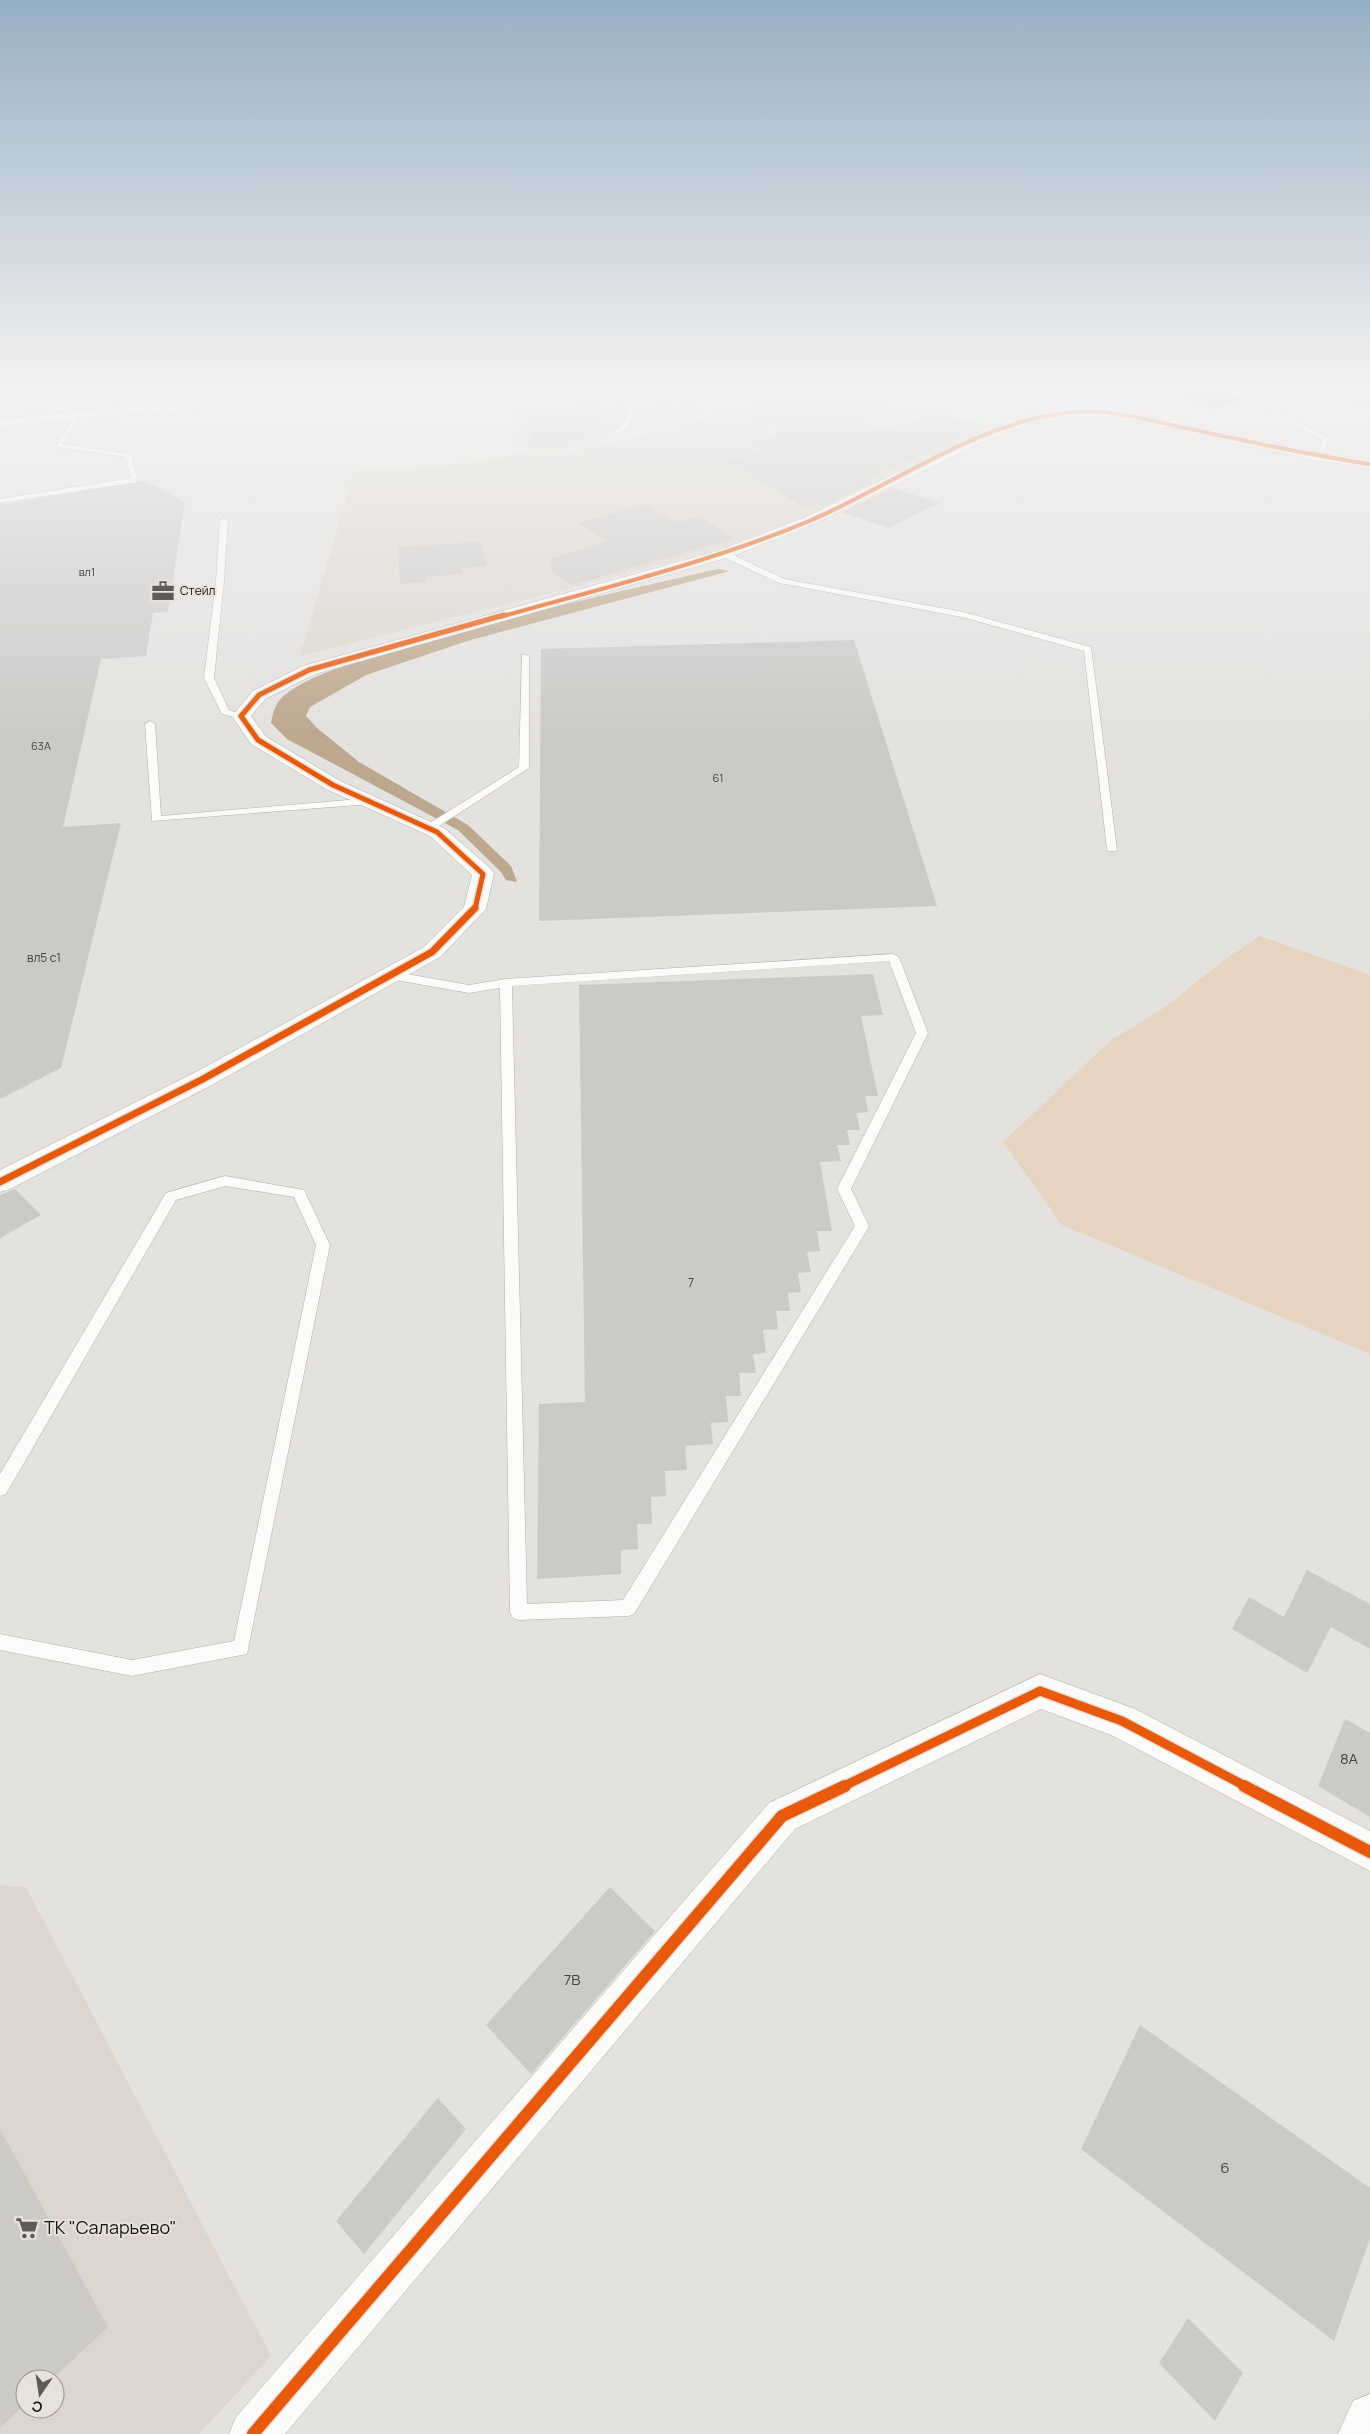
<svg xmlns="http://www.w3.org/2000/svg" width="1370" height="2434" viewBox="0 0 1370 2434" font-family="Manrope,sans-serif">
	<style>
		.built { fill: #dcd6ce; fill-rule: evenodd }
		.green { fill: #e5d4c0 }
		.water { fill: #bca88e }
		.building { fill: #cbcac7 }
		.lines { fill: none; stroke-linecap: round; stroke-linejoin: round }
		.service-casing { stroke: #b1afac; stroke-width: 1 }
		.minor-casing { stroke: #b1afac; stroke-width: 1 }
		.secondary-casing { stroke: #b1afac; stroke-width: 1 }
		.service { fill: #fbfbfa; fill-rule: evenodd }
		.minor { fill: #fbfbfa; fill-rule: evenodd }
		.secondary { fill: #fbfbfa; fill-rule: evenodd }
		.cycleway-far4-casing { stroke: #e7e2dc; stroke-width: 5.5 }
		.cycleway-far3-casing { stroke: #e7e2dc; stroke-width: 8 }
		.cycleway-far2-casing { stroke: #e7e2dc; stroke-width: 10 }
		.cycleway-far1-casing { stroke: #e7e2dc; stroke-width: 12 }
		.cycleway-casing { stroke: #e7e2dc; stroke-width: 15 }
		.cycleway-far4 { stroke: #e8590c; stroke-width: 4 }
		.cycleway-far3 { stroke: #e8590c; stroke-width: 5 }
		.cycleway-far2 { stroke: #e8590c; stroke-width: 7 }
		.cycleway-far1 { stroke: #e8590c; stroke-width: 9 }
		.cycleway { stroke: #e8590c; stroke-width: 12 }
		.labels { text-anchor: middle; stroke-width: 4; stroke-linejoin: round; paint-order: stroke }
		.far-number-label { font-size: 11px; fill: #444240 }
		.far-poi-label { font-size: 12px; fill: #161412; stroke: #e7e2dc; text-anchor: start }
		.number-label { font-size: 12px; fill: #444240 }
		.near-number-label { font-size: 15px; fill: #444240 }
		.near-poi-label { font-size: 18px; fill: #161412; stroke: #e7e2dc; text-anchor: start }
	</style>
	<rect width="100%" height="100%" fill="#e4e2df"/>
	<!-- built -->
	<path class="built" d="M803,392H818L899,404L992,426L803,518L704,554L300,656L355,470L442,467L520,454L563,453L629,439Z
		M713,394L718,402L700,403L703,411L660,421L572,449L534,451L515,443L511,408L610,404L618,400Z
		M0,1885L26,1887L271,2356L199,2434H0ZM25,2379H55V2409H25Z"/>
	<!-- green -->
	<path class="green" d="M1289,392H1370V409Z
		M1260,936L1370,975V1354L1062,1225L1003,1142L1110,1041L1165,1007L1224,960Z"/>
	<!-- water -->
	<path class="water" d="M1195,392H1222L1245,400L1214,409L1180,396Z
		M718,569L730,571L467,641L366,675L310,707L306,716L317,728L359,762L468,825L511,866L517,882L506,880L501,872L458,830L287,739L271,723C273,712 276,701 286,694C316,671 366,660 402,648C506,617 612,593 718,569Z"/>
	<!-- building -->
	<path class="building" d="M797,398L829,415L836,413L883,430L920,420L930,413L984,424L945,445L865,479L874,482L824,506L817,504L806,508L725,461L765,451L750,445L790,429L729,413Z
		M601,407L607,434L589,435L590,439L571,440L572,445L532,446L528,410Z
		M145,481L185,502L168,612L153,613L146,656L101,659L63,827L121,823L61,1068L0,1099V505Z
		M893,488L939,503L889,528L842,512Z
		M646,504L678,522L699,516L735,538L572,585L552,572L550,559L608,541L578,523Z
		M482,542L486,566L461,568L462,574L426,577V582L400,584L398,547Z
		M854,640L937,906L539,921L541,649Z
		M873,974L883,1015L861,1016L878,1096H865L868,1112L856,1113L860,1130H847L850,1145H837L841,1161L820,1162L832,1231H817L820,1251L807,1252L811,1272L798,1273L801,1292L788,1293L790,1311H776L778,1329L763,1330L766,1353L753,1354L756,1373H739L741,1396H726L728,1422L711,1423L713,1444L685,1446L687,1470L665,1471L666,1496L651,1497L652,1524H637L638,1549L621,1550V1574L537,1579L539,1404L585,1402L579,985Z
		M15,1189L41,1215L0,1238V1195Z
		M1307,1570L1370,1604V1649L1331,1627L1307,1673L1232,1629L1249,1597L1284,1617Z
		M1345,1719L1370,1733V1817L1318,1786Z
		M610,1887L655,1931L531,2074L486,2025Z
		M1140,2025L1370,2188V2238L1334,2341L1081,2149Z
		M438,2098L466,2129L364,2254L336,2221Z
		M0,2129L108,2327L52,2379H25V2404L0,2428Z
		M1188,2318L1243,2373L1215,2421L1159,2363Z"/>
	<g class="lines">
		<defs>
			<path id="service" d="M645,392H654L636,400V403L681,400L684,402L635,407C632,418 630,433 616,432V430L625,422L631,398Z
				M1145,392H1154L1077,414L1074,412Z
				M1277,392H1286L1308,399L1370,410V414L1307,403Z
				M1272,411H1276L1329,438L1323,458L1317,457L1323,440L1272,413Z
				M77,413L80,415L62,444L131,454L138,482L0,503V499L131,478L126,457L56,447L74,415Z
				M224,518L228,520L224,581L214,678L229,710L246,716L241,719L222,714L204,678L216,581L220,520Z
				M721,552H727L784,579L963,612L1091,647L1117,849L1116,851H1108L1107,849L1084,651L962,617L779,583L721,556Z
				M522,654L529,656V768L433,830H425V826L519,767Z
				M150,721L155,724L161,816L371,798L376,801L371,804L152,821L145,724Z
				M893,954L899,957L928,1033L851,1189L869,1226L867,1230L634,1614L628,1616L519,1620L513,1618L510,1612L500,988L469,993L390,979L384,975L390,971L469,985L506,979ZM889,961L916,1033L837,1189L855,1226L623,1600L527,1604L512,986Z
				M225,1176L304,1190L330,1245L247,1654L132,1676L0,1650V1634L132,1660L234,1641L316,1245L294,1197L225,1186L176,1200L6,1494L0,1496V1474L166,1193Z"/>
			<path id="minor" d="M1073,408H1110L1321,453L1370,460V468L1321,461L1110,416H1073L1033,423L987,440L814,524L730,557L315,674L265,699L251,716L265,736L340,781L444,828L491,869L494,874L486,909L440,957L212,1085L10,1189L0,1192V1170L194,1073L424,947L464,907L472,875L430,836L326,789L251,744L232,716L253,691L303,666L718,551L804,518L977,434L1025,416Z
				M1040,1674L1135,1709L1370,1831V1871L1111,1735L1041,1709L795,1829L285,2434H229L236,2417L769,1803Z
				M1370,2394V2434H1338L1353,2401Z"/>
			<path id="secondary" d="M276,392H434L428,396L276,400L0,427V419Z"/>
		</defs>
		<!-- service casing -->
		<use href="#service" class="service-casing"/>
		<!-- minor casing -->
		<use href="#minor" class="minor-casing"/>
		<!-- secondary casing -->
		<use href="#secondary" class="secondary-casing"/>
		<!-- service -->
		<use href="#service" class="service"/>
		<!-- minor -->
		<use href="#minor" class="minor"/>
		<!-- secondary -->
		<use href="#secondary" class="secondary"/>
		<defs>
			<path id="cycleway-far4" d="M500,617C603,588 707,563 807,522C893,486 977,421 1072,412C1112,408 1151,421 1190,429C1250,442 1309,455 1370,464"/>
			<path id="cycleway-far3" d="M475,909L483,874L437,832L333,785L258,740L241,716L259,695L309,670L504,615"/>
			<path id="cycleway-far2" d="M0,1182L203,1079L432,952L475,908"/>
			<path id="cycleway-far1" d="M842,1787L1040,1691L1122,1721L1247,1787"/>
			<path id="cycleway" d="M1244,1786L1370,1852
				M253,2434L782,1816L845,1786"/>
		</defs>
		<!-- cycleway-far4 casing -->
		<use href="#cycleway-far4" class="cycleway-far4-casing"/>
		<!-- cycleway-far3 casing -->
		<use href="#cycleway-far3" class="cycleway-far3-casing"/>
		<!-- cycleway-far2 casing -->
		<use href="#cycleway-far2" class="cycleway-far2-casing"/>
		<!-- cycleway-far1 casing -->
		<use href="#cycleway-far1" class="cycleway-far1-casing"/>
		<!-- cycleway casing -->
		<use href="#cycleway" class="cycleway-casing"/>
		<!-- cycleway-far4 -->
		<use href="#cycleway-far4" class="cycleway-far4"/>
		<!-- cycleway-far3 -->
		<use href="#cycleway-far3" class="cycleway-far3"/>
		<!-- cycleway-far2 -->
		<use href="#cycleway-far2" class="cycleway-far2"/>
		<!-- cycleway-far1 -->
		<use href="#cycleway-far1" class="cycleway-far1"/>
		<!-- cycleway -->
		<use href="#cycleway" class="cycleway"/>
	</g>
	<!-- sky -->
	<linearGradient id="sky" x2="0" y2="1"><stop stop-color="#96afc4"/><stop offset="0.53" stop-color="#f3f2f1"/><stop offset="1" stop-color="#f3f2f1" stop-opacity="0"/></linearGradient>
	<rect width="1370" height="733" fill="url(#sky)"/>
	<!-- icons -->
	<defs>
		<symbol id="office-bare" viewBox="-9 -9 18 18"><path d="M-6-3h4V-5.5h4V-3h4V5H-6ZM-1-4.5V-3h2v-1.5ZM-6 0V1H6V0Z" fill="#5e5c5a" stroke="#e7e2dc" stroke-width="2.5" paint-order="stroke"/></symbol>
		<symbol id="supermarket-bare" viewBox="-9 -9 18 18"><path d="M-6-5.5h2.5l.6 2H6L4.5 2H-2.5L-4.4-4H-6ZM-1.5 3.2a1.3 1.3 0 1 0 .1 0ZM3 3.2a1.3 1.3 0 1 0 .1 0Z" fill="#5e5c5a" stroke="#e7e2dc" stroke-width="2.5" paint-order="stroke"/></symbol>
	</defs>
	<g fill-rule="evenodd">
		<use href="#office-bare" x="147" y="575" width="32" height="32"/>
		<use href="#supermarket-bare" x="11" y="2212" width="32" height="32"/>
	</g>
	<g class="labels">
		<!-- far-number labels -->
		<g class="far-number-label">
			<text x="87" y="576">вл1</text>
			<text x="41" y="750">63А</text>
			<text x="718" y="782">61</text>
		</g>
		<!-- far-poi labels -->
		<g class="far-poi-label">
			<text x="180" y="595">Стейл</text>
		</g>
		<!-- number labels -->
		<g class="number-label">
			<text x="44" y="962">вл5 с1</text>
			<text x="691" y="1287">7</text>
		</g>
		<!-- near-number labels -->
		<g class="near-number-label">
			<text x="1349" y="1764">8А</text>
			<text x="572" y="1985">7В</text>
			<text x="1225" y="2173">6</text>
		</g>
		<!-- near-poi labels -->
		<g class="near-poi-label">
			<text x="44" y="2234">ТК "Саларьево"</text>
		</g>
	</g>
	<!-- north arrow -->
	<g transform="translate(40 2394) rotate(193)"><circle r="24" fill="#e7e2dc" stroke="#93908b"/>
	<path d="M0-4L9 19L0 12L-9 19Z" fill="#5e5c5a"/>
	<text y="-8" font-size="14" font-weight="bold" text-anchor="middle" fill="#161412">С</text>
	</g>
</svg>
